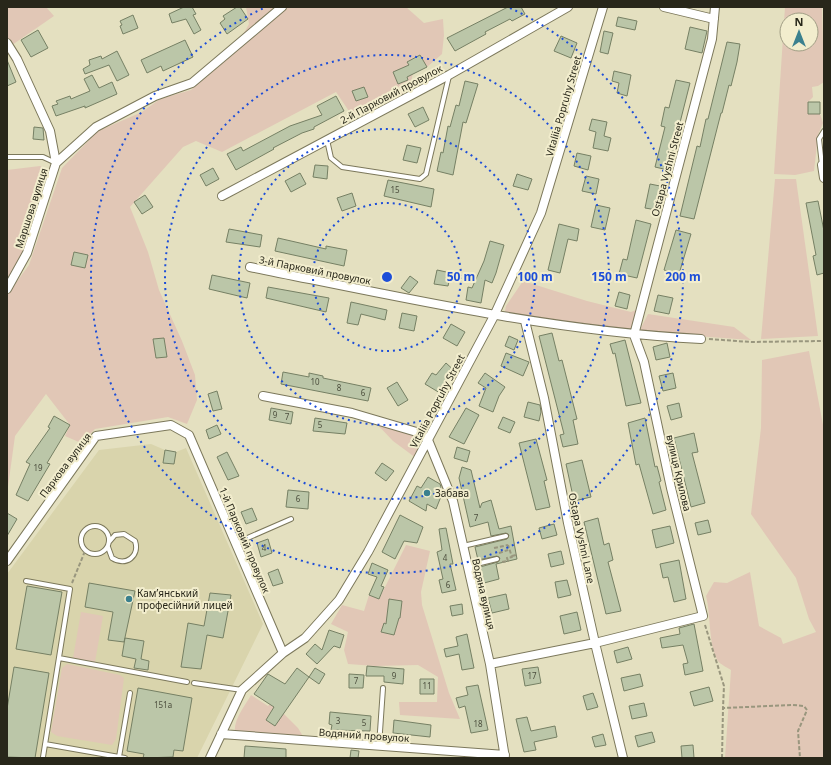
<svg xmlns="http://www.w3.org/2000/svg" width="831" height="765" viewBox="0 0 831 765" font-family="'Noto Sans',sans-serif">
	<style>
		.built { fill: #d9d4ac }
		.green { fill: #e1c7b6; fill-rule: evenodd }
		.building { fill: #bbc6a8; stroke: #768064 }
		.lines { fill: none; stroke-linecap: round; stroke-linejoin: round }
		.service-casing { stroke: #7c785b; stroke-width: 6 }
		.minor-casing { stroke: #7c785b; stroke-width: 10 }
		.path { stroke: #99967e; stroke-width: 2; stroke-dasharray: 4 2; stroke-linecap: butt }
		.service { stroke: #fff; stroke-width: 4 }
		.minor { stroke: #fff; stroke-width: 8 }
		.ring { fill: none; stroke: #1d4ed8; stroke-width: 2; stroke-dasharray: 2 4 }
		.poi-dot { fill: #3b808e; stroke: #f2edcd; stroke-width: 1.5 }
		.labels { text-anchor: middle; stroke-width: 4; stroke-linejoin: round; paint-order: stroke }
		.number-label { font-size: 8px; fill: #4d4f3e }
		.street-label { font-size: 10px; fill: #28271a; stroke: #f2edcd }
		.poi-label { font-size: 10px; fill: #28271a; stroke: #f2edcd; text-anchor: start }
		.centre { fill: #1d4ed8; stroke: #f2edcd; stroke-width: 2 }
		.ring-label { font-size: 12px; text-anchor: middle; font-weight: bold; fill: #1d4ed8; stroke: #f2edcd; stroke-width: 4; stroke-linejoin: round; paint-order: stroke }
	</style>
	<rect width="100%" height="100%" fill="#e4e0c0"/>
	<!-- built -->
	<path class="built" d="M151,444L165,450L176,452L186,448L263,624L197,758H7V574L99,450Z"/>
	<!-- green -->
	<path class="green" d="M7,7H46L54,16L12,45L7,37Z
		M246,7H406L424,23L443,19L444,35L442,54L427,67L413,73L409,91L353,117L336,92L222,152L196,141L183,147L130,207L148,252L159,290L182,341L195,375L197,400L187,424L168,417L95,429L81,443L65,436L70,425L46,394L15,436L7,494V295L29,265L62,168L98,131L142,112L160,99L191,90L231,56L249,24Z
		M785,7H822L824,82L818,86L812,87L813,97L808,102V114H820L823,123L818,135L814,171L795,175L774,174ZM787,20H811V44H787Z
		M40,166L47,169L21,257L7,279V170Z
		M775,179H796L818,336L761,339Z
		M523,281L587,301L631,312L639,309L633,332L508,315L505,311L506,306Z
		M648,314L734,327L751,340L639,332Z
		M809,351L824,430V758H725L731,670C727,667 721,665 718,661C708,644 711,615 706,596L714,582L727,583L750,572L759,626L781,638L783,644L816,632L809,619L796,578L751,514L761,428L762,360Z
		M374,421L419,435L425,440L416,458L393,441Z
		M406,545L430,551L421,592L422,605L449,693L460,719L400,715L399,702H437L438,677L418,665L375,666L348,664L344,650L348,632L331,624L342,605L364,611L369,595L379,599Z
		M81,612L103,616L95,662L73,658Z
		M67,664L120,675L124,678L116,739L112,745L57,736L51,732L62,668Z
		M251,695L268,706L272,702L298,728L304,738L235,733C233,720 245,706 251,695Z"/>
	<!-- building -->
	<path class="building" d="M184,7H192L196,14L193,15L201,30L194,34L186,19L172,23L169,14Z
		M237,7H240L248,19L227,34L220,23L225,19L223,16Z
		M508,7H521L525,14L512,21L510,19L485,32L486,34L455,51L447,38Z
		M133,15L138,28L123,34L120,26L122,25L120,21Z
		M618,17L637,21L635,30L616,26Z
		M690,27L707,31L702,53L685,49Z
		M38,30L48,48L31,57L21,40Z
		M604,31L613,33L608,54L600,52Z
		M561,36L577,43L571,58L554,51Z
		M185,40L193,57L163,71L161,66L147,73L141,60Z
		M727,42L740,44L737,62L731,86L729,85L722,113H721L694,219L680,216L697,146L700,147L706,119H708Z
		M117,51L129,75L117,81L109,65L85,74L83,69L90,65L89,60L101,56L102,59Z
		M420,55L427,67L407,77L408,80L398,84L393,72L409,65L407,62Z
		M7,60L16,82L7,86Z
		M614,71L631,75L627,96L617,93L619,83L612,81Z
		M92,75L99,88L112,82L117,94L85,108V106L56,116L52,106L58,104L56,101L70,96L71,99L90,91L84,79Z
		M676,80L690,83L668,170L655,167L665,127L661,126L665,107L669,108Z
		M465,81L478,84L466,123L463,122L453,175L437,171L441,152L443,153L448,126L450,127L456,105L459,106Z
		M364,87L368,97L356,101L352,91Z
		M336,96L344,111L314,127V129L302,133L273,148L274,149L236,170L227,154L241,147L243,151L290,126L322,115L317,106Z
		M808,102H820V114H808Z
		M423,107L429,120L415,127L408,114Z
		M592,119L607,122L604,136L611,138L608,151L593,148L596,132L589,130Z
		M34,127L43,128L44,140L33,139Z
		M407,145L421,148L417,163L403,160Z
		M577,153L591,156L588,170L574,166Z
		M315,165L328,166L327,179L313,177Z
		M213,168L219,179L206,186L200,175Z
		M300,173L306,184L291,192L285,181Z
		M517,174L532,179L528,190L513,186Z
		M586,176L599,179L596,194L582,191Z
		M388,180L434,189L431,207L384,196Z
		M650,184L665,187L657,210L645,208Z
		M352,193L356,206L342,211L337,198Z
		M145,195L153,207L142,214L134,202Z
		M818,201L824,231V273L817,275L813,256L816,255L806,203Z
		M596,205L610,208L605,230L591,227Z
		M636,220L651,224L637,278L619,274L623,259L627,260Z
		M559,224L579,229L577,241L568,239L560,273L548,270Z
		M229,229L262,235L260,247L226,242Z
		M676,230L691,234L679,274L664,270Z
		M278,238L326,249V246L347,250L344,266L275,251Z
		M490,241L504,245L496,273L492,283L485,280L481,303L466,300L468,287L472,288L484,261Z
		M74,252L88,255L85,268L71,265Z
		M437,270L451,273L448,286L434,284Z
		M212,275L250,283L247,298L209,289Z
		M410,276L418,282L409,293L401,288Z
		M268,287L329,298L326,312L266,298Z
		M619,292L630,295L627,309L615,306Z
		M658,295L673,298L669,314L654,311Z
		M351,302L387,310L385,320L361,314L358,325L347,323Z
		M402,313L417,316L414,331L399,328Z
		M451,324L465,332L457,346L443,338Z
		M552,333L559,361L562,360L577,419L573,420L578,444L563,447L560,435L564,434L539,336Z
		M509,336L518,340L514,350L505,346Z
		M164,338L167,357L156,358L153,339Z
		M625,340L641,403L626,406L615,353L613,354L610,344Z
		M667,343L670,357L656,360L653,347Z
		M506,353L529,362L523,376L501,366Z
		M446,363L457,373L451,379L449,378L440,393L425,384L432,373L436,375Z
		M283,372L309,377V373L323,376V378L371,388L368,401L281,384Z
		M485,373L505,387L499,396L493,412L479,406L486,388L478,383Z
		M673,373L676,388L663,391L659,376Z
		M397,382L408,400L398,406L387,388Z
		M217,391L222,409L213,411L208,394Z
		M528,402L540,405L541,412L539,421L524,417Z
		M679,403L682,417L671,420L667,406Z
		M271,408L293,412L291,424L269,420Z
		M466,408L479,415L464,444L449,437Z
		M54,416L70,425L47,463L50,464L28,501L16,495L30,464L26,462L50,428L48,427Z
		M503,417L515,422L510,433L498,428Z
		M315,418L347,423L345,434L313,431Z
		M645,418L655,467L657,466L661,481L659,482L666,510L653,514L639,464L636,465L628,423Z
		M217,425L221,434L209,439L206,430Z
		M694,433L698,452L692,453L705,503L691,507L674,438Z
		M536,439L547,480L544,481L550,507L536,510L519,443Z
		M457,447L470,451L467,462L454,458Z
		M165,450L176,452L174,464L163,463Z
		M227,452L239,476L228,480L217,457Z
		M582,460L591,497L574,501L566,464Z
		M382,463L394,471L386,481L375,473Z
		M462,467L471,470L480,508L482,503L491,500L499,529L511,526L517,559L496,564L499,579L484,583L480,567L498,562L500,558L497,556L478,560L475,547L507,539L509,535L506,533L491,536L488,522L470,527L459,478Z
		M428,477L440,484L441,487L439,492L442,494L436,509L427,504L426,511L409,501L417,486L421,488Z
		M288,490L309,492L308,509L286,507Z
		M252,508L257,520L246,524L241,512Z
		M7,513L17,519L7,536Z
		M400,515L423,527L417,543L404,541L395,559L382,552Z
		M598,518L604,545L609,543L613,560L608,562L621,611L606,614L584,522Z
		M708,520L711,532L698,535L695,523Z
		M554,524L557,535L542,539L539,528Z
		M670,526L674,543L656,548L652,530Z
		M446,528L453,564H450L456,590L442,593L439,580L443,579L437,552L442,550L439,529Z
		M268,539L272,553L261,557L257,543Z
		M561,551L564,564L551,567L548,554Z
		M679,560L686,599L674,602L668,577L663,578L660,564Z
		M372,563L388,570L381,586L384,587L379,599L369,595L377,577L368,574Z
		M278,569L283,583L273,586L268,573Z
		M567,580L571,595L558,598L555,582Z
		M89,583L135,591L124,642L108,640L113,612L85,607Z
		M27,586L62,592L51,655L16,649Z
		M210,593L231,595L223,638L207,635L201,669L181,667L188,623L204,626Z
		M506,594L509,609L492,613L488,598Z
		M389,599L402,601L400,618H399L394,635L381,632L384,623L386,624Z
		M462,604L463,614L452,616L450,606Z
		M577,612L581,630L564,634L560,616Z
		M694,624L703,671L685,675L683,664L688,663L683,645L662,648L660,638L680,634L679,628Z
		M329,630L344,635L340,648L334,646L317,664L306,654L315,644L322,650Z
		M467,634L474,668L462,670L459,654L446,657L444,649L458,646L456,637Z
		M125,638L144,641L141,659L149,661L148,670L134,668L136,659L122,656Z
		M628,647L632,659L617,663L614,651Z
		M367,666L404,669L403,684L384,682V676H366Z
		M14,667L49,673L35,758L7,757V709Z
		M538,667L541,683L525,686L522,669Z
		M297,668L309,677L275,726L266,720L274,707L254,694L268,674L285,684Z
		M315,668L325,674L319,684L309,677Z
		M349,674L364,675L363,688H349Z
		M640,674L643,686L624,691L621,678Z
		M420,679H434V694H420Z
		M478,685L488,730L471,733L465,706L459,708L456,698L468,695L466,687Z
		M709,687L713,701L694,706L690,692Z
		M138,688L192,698L183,751L174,750L173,757L143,758L144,754L127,751Z
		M593,693L598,707L587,710L583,696Z
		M644,703L647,716L632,719L629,706Z
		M330,712L371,716L370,731L331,730L332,725L329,724Z
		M527,717L531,731L555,726L557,737L534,742L536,750L524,752L516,719Z
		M394,720L431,725L430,737L393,733Z
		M652,732L655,742L638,747L635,736Z
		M603,734L606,745L595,747L592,737Z
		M693,745L694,758H682L681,746Z
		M245,746L286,749V758H244Z
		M351,750L359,751L358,758H350Z"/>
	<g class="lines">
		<defs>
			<path id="service" d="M327,140L331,158L342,167L420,179L426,174L449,76
				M7,157H43L56,163
				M822,165L819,139L824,131
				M81 540a14 14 0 1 1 28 0a14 14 0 1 1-28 0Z
				M236,543L291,519
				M463,546L506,536
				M108,547L112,558C126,567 140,556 135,541L124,534L115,535L109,542
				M468,566L497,559
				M26,581L70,589L43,757
				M59,658L187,682
				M194,683L242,690
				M45,744L125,758
				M379,746L383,688
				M119,757L130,693"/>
			<path id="minor" d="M664,7L714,19
				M7,43L17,59L50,131L56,163L27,253L7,289
				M56,163L96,127L155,96L192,83L282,7
				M822,165L824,178
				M222,196L449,75L568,7
				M250,267C400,297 549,331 701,339
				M525,321L544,398L568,523L595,643L623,758
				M634,335L712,39L715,7
				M263,396L352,413L420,433L428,440L453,501L490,664L505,758
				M7,561L96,436L171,425L189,435L283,653
				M490,664L595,643L703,616L671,488L644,362L634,335
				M221,734L505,755
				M210,758L242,690L283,653L305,638L339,600L368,552L494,316L541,213L603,7"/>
		</defs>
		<!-- service casing -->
		<use href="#service" class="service-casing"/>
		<!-- minor casing -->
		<use href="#minor" class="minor-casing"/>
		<!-- path -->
		<path class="path" d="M709,339L751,342L824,341
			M494,548L508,545
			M499,553L508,550
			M512,556L516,555
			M502,562L508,561L507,558L512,557L508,545
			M72,583L85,551
			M705,625L724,686L723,708L793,705L804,706L807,710L798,731L800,758
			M722,758L723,708"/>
		<!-- service -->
		<use href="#service" class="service"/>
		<!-- minor -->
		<use href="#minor" class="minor"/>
	</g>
	<!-- distance rings -->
	<g class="ring">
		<circle cx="387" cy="277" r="74"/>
		<circle cx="387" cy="277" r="148"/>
		<circle cx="387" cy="277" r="222"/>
		<path d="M510 8A296 296 0 1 1 264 8"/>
	</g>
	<!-- markers -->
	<g class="poi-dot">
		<circle cx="427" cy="493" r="4"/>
		<circle cx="129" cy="599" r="4"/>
	</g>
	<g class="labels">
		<!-- number labels -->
		<g class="number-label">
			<text x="395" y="193">15</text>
			<text x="315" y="385">10</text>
			<text x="339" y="391">8</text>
			<text x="363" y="396">6</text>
			<text x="275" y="418">9</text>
			<text x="287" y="420">7</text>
			<text x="320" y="428">5</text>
			<text x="38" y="471">19</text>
			<text x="298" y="502">6</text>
			<text x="476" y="521">7</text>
			<text x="264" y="551">4</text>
			<text x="445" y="561">4</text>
			<text x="448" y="588">6</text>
			<text x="394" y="679">9</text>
			<text x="532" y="679">17</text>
			<text x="356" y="684">7</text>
			<text x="427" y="689">11</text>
			<text x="163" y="708">151а</text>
			<text x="338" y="724">3</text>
			<text x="364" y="726">5</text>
			<text x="478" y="727">18</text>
		</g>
		<!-- street labels -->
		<g class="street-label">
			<text transform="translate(391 94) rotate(-28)" y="4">2-й Парковий провулок</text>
			<text transform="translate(563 106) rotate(-74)" y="4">Vitaliia Popruhy Street</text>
			<text transform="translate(667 169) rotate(-75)" y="4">Ostapa Vyshni Street</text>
			<text transform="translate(31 208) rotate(-72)" y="4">Маршова вулиця</text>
			<text transform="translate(315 270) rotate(11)" y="4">3-й Парковий провулок</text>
			<text transform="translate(437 401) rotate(-62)" y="4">Vitaliia Popruhy Street</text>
			<text transform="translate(65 465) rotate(-53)" y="4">Паркова вулиця</text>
			<text transform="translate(679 473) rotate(77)" y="4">вулиця Крилова</text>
			<text transform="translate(582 538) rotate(78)" y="4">Ostapa Vyshni Lane</text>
			<text transform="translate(245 540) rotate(67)" y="4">1-й Парковий провулок</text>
			<text transform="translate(484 594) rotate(77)" y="4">Водяна вулиця</text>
			<text transform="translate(364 735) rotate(4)" y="4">Водяний провулок</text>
		</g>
		<!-- poi labels -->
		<g class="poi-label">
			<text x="435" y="497">Забава</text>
			<text x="137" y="597">Кам’янський<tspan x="137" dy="12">професійний лицей</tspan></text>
		</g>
	</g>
	<circle cx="387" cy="277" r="6" class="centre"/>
	<g class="ring-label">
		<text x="461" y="281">50 m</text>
		<text x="535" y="281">100 m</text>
		<text x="609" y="281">150 m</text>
		<text x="683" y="281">200 m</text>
	</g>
	<!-- border -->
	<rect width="831" height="765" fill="none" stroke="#28271a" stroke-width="16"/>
	<!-- north arrow -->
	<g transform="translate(799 32)"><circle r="19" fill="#f2edcd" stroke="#a19e85"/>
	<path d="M0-3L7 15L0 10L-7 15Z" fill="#3b808e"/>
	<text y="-6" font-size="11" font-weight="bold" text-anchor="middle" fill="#28271a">N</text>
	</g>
</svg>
